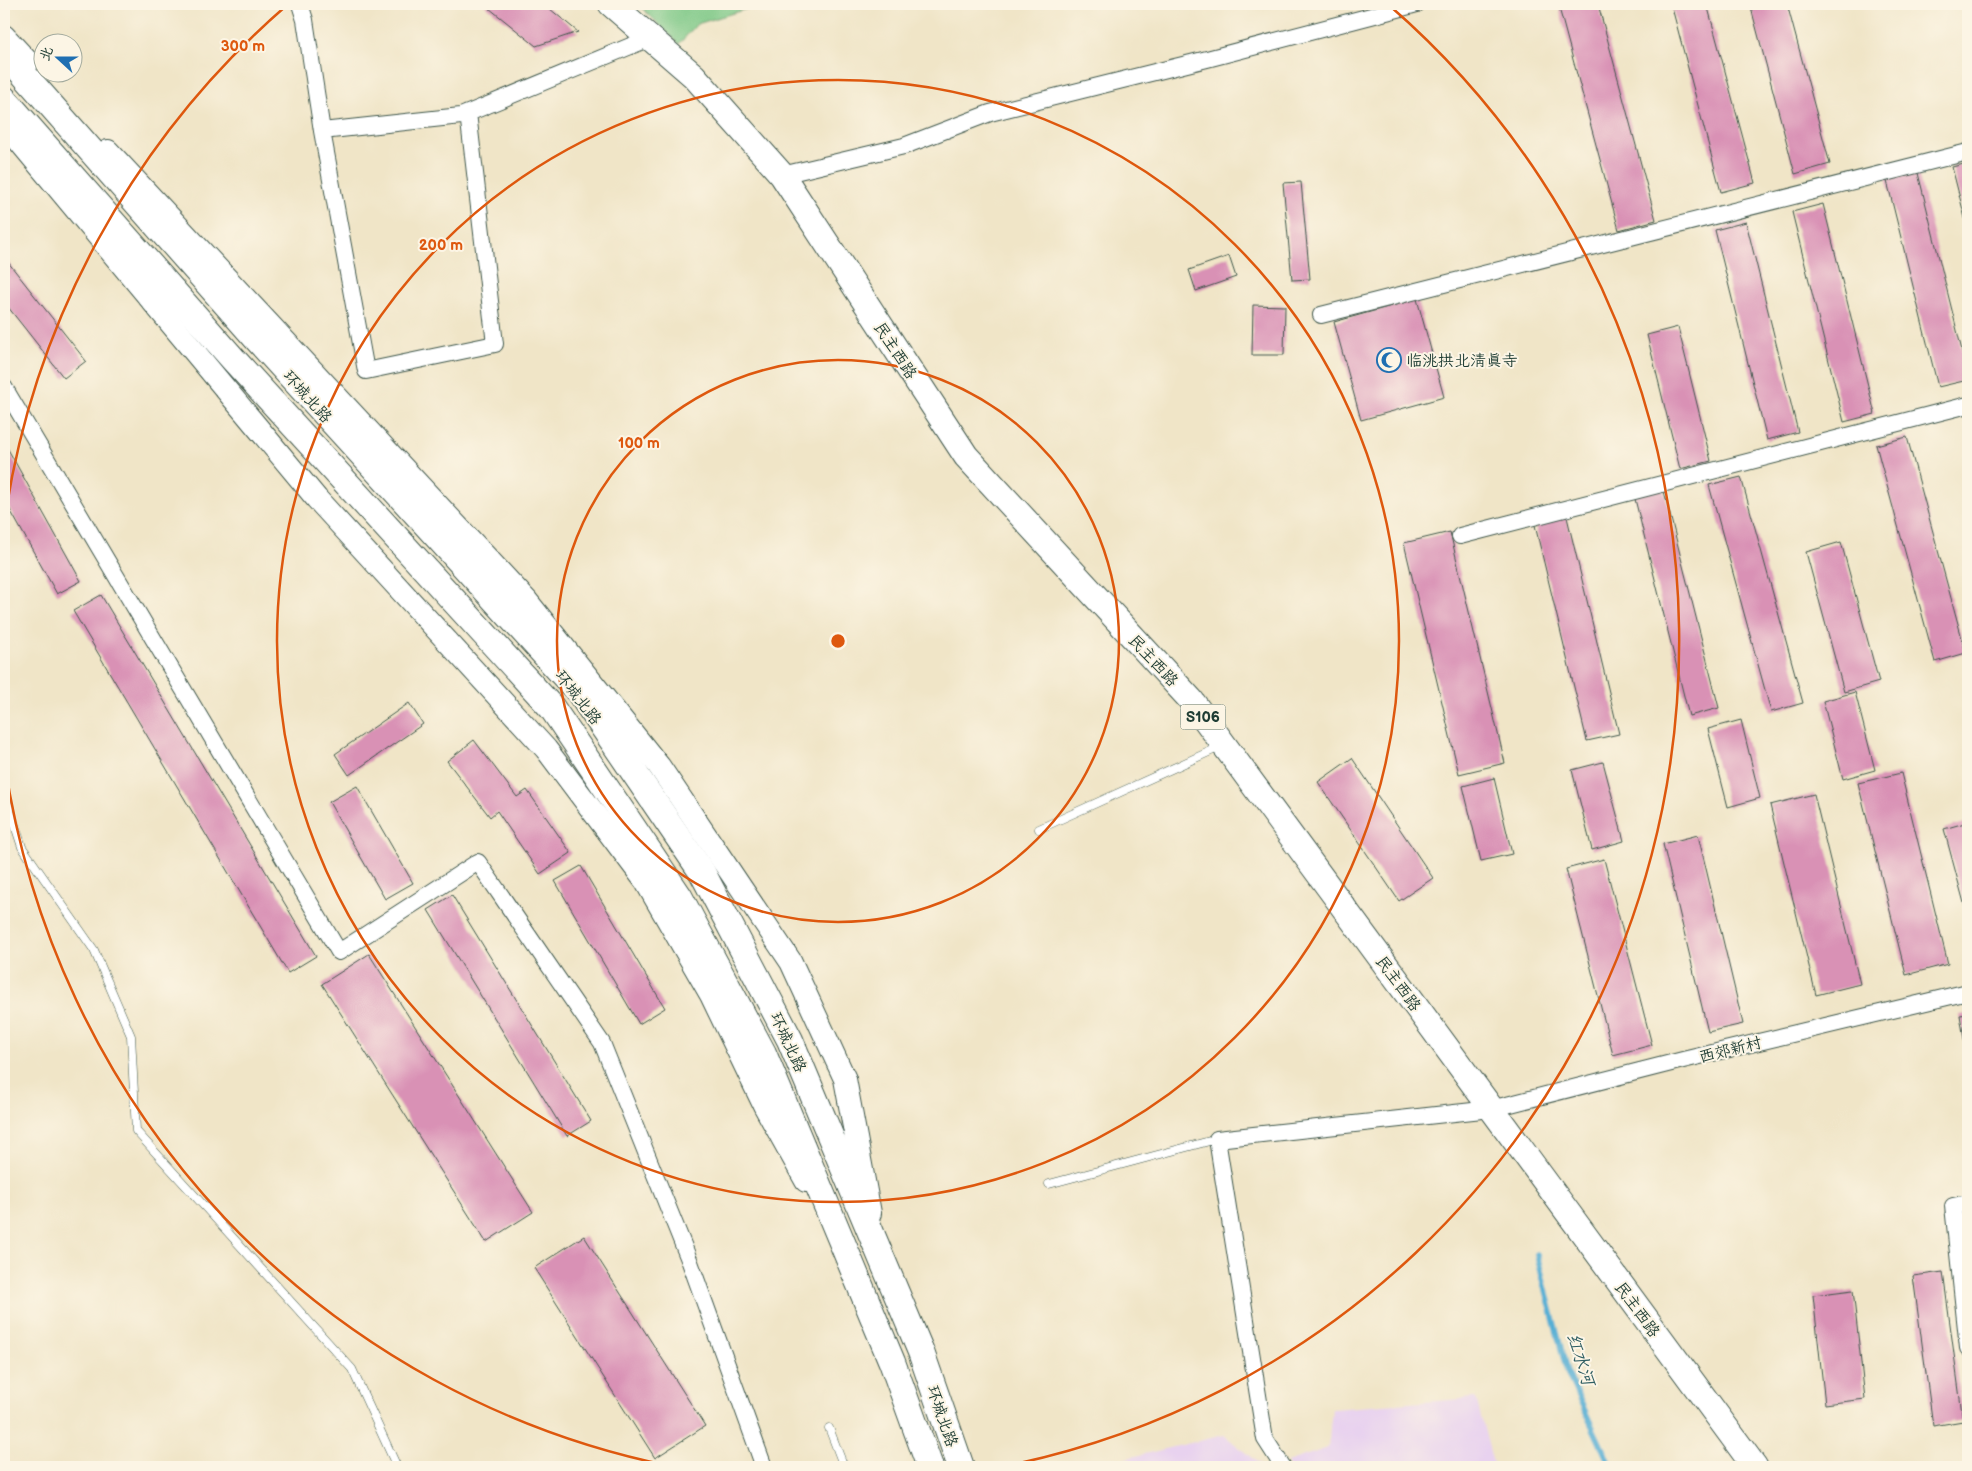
<svg xmlns="http://www.w3.org/2000/svg" width="1972" height="1471" viewBox="0 0 1972 1471" font-family="'Balsamiq Sans','LXGW WenKai TC',sans-serif">
	<style>
		.built { fill: #e8d2ef }
		.green { fill: #7cc785; stroke: #4e825c }
		.lines { fill: none; stroke-linecap: round; stroke-linejoin: round }
		.stream { stroke: #57afd4; stroke-width: 5.5 }
		.building { fill: #d991b5 }
		.service-casing { stroke: #3e564a; stroke-width: 9 }
		.minor-casing { stroke: #3e564a; stroke-width: 18 }
		.secondary-casing { stroke: #3e564a; stroke-width: 24 }
		.primary-casing { stroke: #3e564a; stroke-width: 27 }
		.trunk-casing { stroke: #3e564a; stroke-width: 28 }
		.service { stroke: #fff; stroke-width: 8 }
		.minor { stroke: #fff; stroke-width: 16 }
		.secondary { stroke: #fff; stroke-width: 22 }
		.primary { stroke: #fff; stroke-width: 25 }
		.trunk { stroke: #fff; stroke-width: 26 }
		.ring { fill: none; stroke: #de580e; stroke-width: 2.5 }
		.labels { text-anchor: middle; stroke-width: 4; stroke-linejoin: round; paint-order: stroke }
		.shield { fill: #fcf5e5; stroke: #617469; stroke-width: 1 }
		.shield-label { font-size: 15px; font-weight: bold; fill: #1f3d34 }
		.street-label { font-size: 16px; fill: #1f3d34; stroke: #fcf5e5 }
		.poi-label { font-size: 16px; fill: #1f3d34; stroke: #fcf5e5; text-anchor: start }
		.water-label { font-size: 18px; font-style: italic; fill: #305f64; stroke: #fcf5e5 }
		.centre { fill: #de580e; stroke: #fcf5e5; stroke-width: 2.5 }
		.ring-label { font-size: 15px; text-anchor: middle; font-weight: bold; fill: #de580e; stroke: #fcf5e5; stroke-width: 4; stroke-linejoin: round; paint-order: stroke }
	</style>
	<rect width="100%" height="100%" fill="#fcf5e5"/>
	<filter id="ink" filterUnits="userSpaceOnUse"><feTurbulence type="fractalNoise" baseFrequency=".02" numOctaves="2"/><feDisplacementMap in="SourceGraphic" scale="10" xChannelSelector="R" yChannelSelector="G"/><feConvolveMatrix kernelMatrix="1 2 1 2 8 2 1 2 1" color-interpolation-filters="sRGB"/></filter>
	<filter id="wash" filterUnits="userSpaceOnUse"><feTurbulence type="fractalNoise" baseFrequency=".0096" numOctaves="4" result="noise"/><feDisplacementMap in="SourceGraphic" scale="20" xChannelSelector="R" yChannelSelector="G"/><feGaussianBlur stdDeviation="1.12" result="paint"/><feColorMatrix in="noise" values="0 0 0 0 0 0 0 0 0 0 0 0 0 0 0 0 0 1.4 0 .05"/><feComposite in="paint" operator="in"/></filter>
	<g filter="url(#wash)">
		<rect width="100%" height="100%" fill="#f0e5c7"/>
		<!-- built -->
		<path class="built" d="M1476,1398L1494,1467H1289L1287,1462L1328,1448L1332,1409Z
			M1224,1435L1263,1467H1090Z"/>
		<!-- green -->
		<path class="green" d="M638,4H763L697,24L679,44Z"/>
		<g class="lines">
			<!-- stream -->
			<path class="stream" d="M1537,1255L1567,1372L1611,1467"/>
		</g>
		<g id="blocks">
			<!-- building -->
			<path class="building" d="M484,4H544L578,32L536,46Z
				M1558,4H1598L1656,220L1619,230Z
				M1671,4H1707L1755,183L1721,192Z
				M1750,4H1787L1830,164L1795,174Z
				M1968,163V230L1952,167Z
				M1917,169L1968,375V380L1938,387L1886,177Z
				M1301,182L1310,279L1292,280L1283,183Z
				M1823,204L1875,414L1844,422L1792,212Z
				M1746,222L1798,432L1767,440L1715,230Z
				M1229,256L1236,277L1196,291L1189,270Z
				M4,257L86,361L64,378L4,302Z
				M1417,299L1444,397L1361,420L1334,322Z
				M1253,305L1285,306L1284,355H1252Z
				M1678,327L1711,461L1680,469L1647,335Z
				M1907,437L1966,653L1935,662L1876,445Z
				M4,442L81,581L57,594L4,499Z
				M1741,477L1803,703L1771,712L1709,485Z
				M1663,487L1719,708L1689,716L1634,495Z
				M1566,513L1619,734L1587,741L1534,521Z
				M1450,532L1505,763L1459,774L1404,543Z
				M1841,542L1879,682L1844,692L1806,552Z
				M101,595L316,956L288,973L73,611Z
				M1855,692L1875,770L1843,779L1823,701Z
				M409,703L423,724L349,775L335,754Z
				M1741,720L1760,798L1728,807L1708,729Z
				M474,740L517,797L527,790L571,853L540,874L497,811L490,817L447,761Z
				M1352,758L1433,878L1399,901L1318,782Z
				M1603,762L1624,841L1592,850L1572,770Z
				M1901,773L1948,964L1906,975L1858,783Z
				M1494,778L1512,854L1481,861L1463,786Z
				M357,786L413,883L385,899L329,802Z
				M1814,794L1860,984L1816,995L1770,805Z
				M1968,822V918L1944,829Z
				M1698,835L1743,1024L1708,1032L1663,844Z
				M1604,859L1652,1045L1613,1055L1566,869Z
				M581,866L665,1008L639,1024L555,881Z
				M452,895L591,1121L567,1136L428,910Z
				M369,954L533,1212L486,1242L322,984Z
				M1968,1014V1057H1967L1960,1015Z
				M584,1236L705,1426L655,1458L534,1268Z
				M1943,1272L1963,1421L1933,1426L1913,1276Z
				M1853,1290L1865,1399L1825,1404L1813,1295Z"/>
		</g>
	</g>
	<g filter="url(#ink)">
		<use href="#blocks" fill-opacity="0" stroke="#3e564a" stroke-width="1"/>
		<g class="lines">
			<defs>
				<path id="service" d="M4,792L22,847L94,950L131,1036L136,1131L352,1369L397,1467
					M1039,829L1222,746
					M1049,1184L1217,1139
					M829,1428L844,1467"/>
				<path id="minor" d="M300,4L305,20L322,131L366,371L495,344L468,113
					M322,131L461,116L650,38
					M782,175L904,146L990,113L1207,59L1417,4
					M1321,315L1968,152
					M4,387L339,952L478,862L602,1043L690,1262L764,1467
					M1460,536L1968,405
					M1968,1203L1953,1206L1968,1348
					M1283,1467L1265,1439L1217,1139L1491,1109L1683,1060L1968,992"/>
				<path id="secondary" d="M4,36L28,62
					M4,123L317,499L546,749L646,882L711,995L765,1107L806,1181
					M108,151L527,601L659,766L791,962L845,1079L870,1213"/>
				<path id="primary" d="M611,4L694,76L782,175L966,456L1191,700L1755,1467"/>
				<path id="trunk" d="M4,52L256,338L580,693L702,872L790,1040L921,1352L961,1467
					M4,99L233,359L552,708L679,896L763,1053L892,1362L930,1467"/>
			</defs>
			<!-- service casing -->
			<use href="#service" class="service-casing"/>
			<!-- minor casing -->
			<use href="#minor" class="minor-casing"/>
			<!-- secondary casing -->
			<use href="#secondary" class="secondary-casing"/>
			<!-- primary casing -->
			<use href="#primary" class="primary-casing"/>
			<!-- trunk casing -->
			<use href="#trunk" class="trunk-casing"/>
			<!-- service -->
			<use href="#service" class="service"/>
			<!-- minor -->
			<use href="#minor" class="minor"/>
			<!-- secondary -->
			<use href="#secondary" class="secondary"/>
			<!-- primary -->
			<use href="#primary" class="primary"/>
			<!-- trunk -->
			<use href="#trunk" class="trunk"/>
		</g>
	</g>
	<!-- distance rings -->
	<g class="ring">
		<circle cx="838" cy="641" r="281"/>
		<circle cx="838" cy="641" r="561"/>
		<path d="M670 1466A842 842 0 0 1 4 758M4 524A842 842 0 0 1 286 6M1390 6A842 842 0 0 1 1006 1466"/>
	</g>
	<!-- icons -->
	<defs>
		<symbol id="mosque-ring" viewBox="-11 -11 22 22"><circle r="9.5" fill="#fcf5e5" stroke="#1f6fb2" stroke-width="1.5"/><path d="M3.5-4.9A6 6 0 1 0 3.5 4.9A5 5 0 1 1 3.5-4.9Z" fill="#1f6fb2"/></symbol>
	</defs>
	<g fill-rule="evenodd">
		<use href="#mosque-ring" x="1375" y="346" width="28" height="28"/>
	</g>
	<g class="labels">
		<!-- shield labels -->
		<rect class="shield" x="1180.5" y="704.5" width="45" height="25" rx="4"/>
		<g class="shield-label">
			<text x="1203" y="722">S106</text>
		</g>
		<!-- street labels -->
		<g class="street-label">
			<text transform="translate(896 350) rotate(57)" y="6">民主西路</text>
			<text transform="translate(308 396) rotate(48)" y="6">环城北路</text>
			<text transform="translate(1154 660) rotate(47)" y="6">民主西路</text>
			<text transform="translate(579 697) rotate(52)" y="6">环城北路</text>
			<text transform="translate(1399 983) rotate(54)" y="6">民主西路</text>
			<text transform="translate(789 1042) rotate(65)" y="6">环城北路</text>
			<text transform="translate(1730 1049) rotate(-14)" y="6">西郊新村</text>
			<text transform="translate(1638 1309) rotate(54)" y="6">民主西路</text>
			<text transform="translate(943 1416) rotate(71)" y="6">环城北路</text>
		</g>
		<!-- poi labels -->
		<g class="poi-label">
			<text x="1406" y="366">临洮拱北清真寺</text>
		</g>
		<!-- water labels -->
		<g class="water-label">
			<text transform="translate(1581 1359) rotate(72)" y="6">红水河</text>
		</g>
	</g>
	<circle cx="838" cy="641" r="8" class="centre"/>
	<g class="ring-label">
		<text x="243" y="51">300 m</text>
		<text x="441" y="250">200 m</text>
		<text x="639" y="448">100 m</text>
	</g>
	<!-- margin -->
	<rect width="1972" height="1471" fill="none" stroke="#fcf5e5" stroke-width="20"/>
	<!-- north arrow -->
	<g transform="translate(58 58) rotate(291)"><circle r="24" fill="#fcf5e5" stroke="#a4ab9e"/>
	<path d="M0-4L9 19L0 12L-9 19Z" fill="#1f6fb2"/>
	<text y="-8" font-size="14" font-weight="bold" text-anchor="middle" fill="#1f3d34">北</text>
	</g>
</svg>
